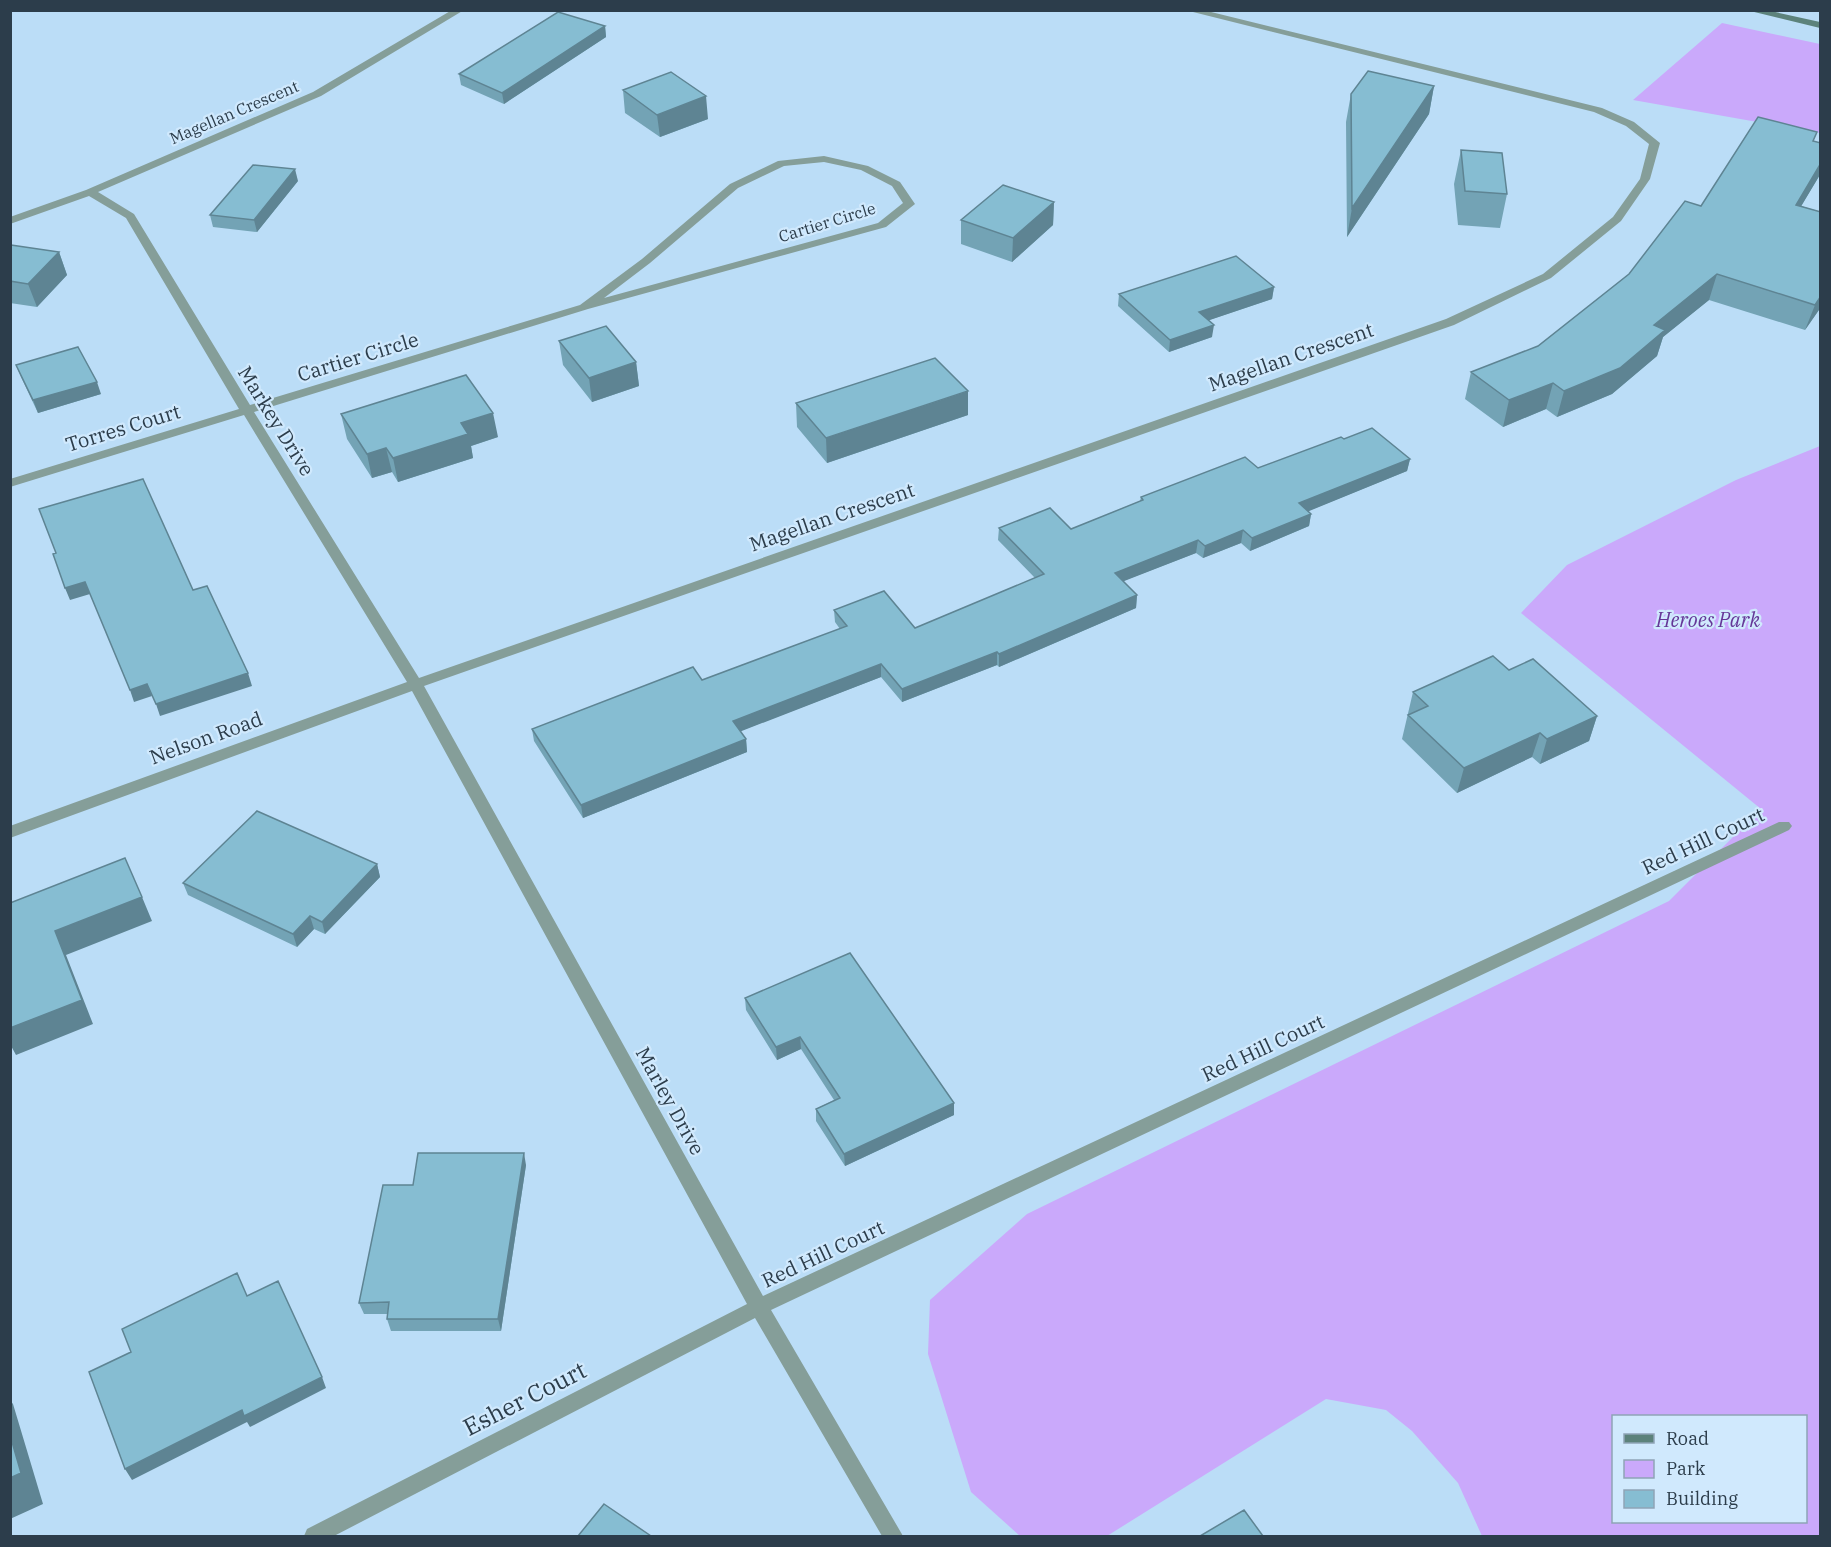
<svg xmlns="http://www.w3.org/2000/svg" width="1831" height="1547" viewBox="0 0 1831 1547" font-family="'IBM Plex Serif',serif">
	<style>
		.green { fill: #caa9fb; fill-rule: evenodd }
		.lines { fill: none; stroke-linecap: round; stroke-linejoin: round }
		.street { fill: #859e99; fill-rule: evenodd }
		.secondary { fill: #5c827b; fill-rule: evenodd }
		.wall { fill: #73a3b5 }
		.shaded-wall { fill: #5e8493 }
		.building { fill: #86bdd2; stroke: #5e8493; stroke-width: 1.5 }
		.labels { text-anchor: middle; stroke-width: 4.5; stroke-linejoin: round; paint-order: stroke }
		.far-street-label { font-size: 16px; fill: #2c3d4b; stroke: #d0e9fd }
		.street-label { font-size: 20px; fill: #2c3d4b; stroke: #d0e9fd }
		.park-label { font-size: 20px; font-style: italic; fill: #653798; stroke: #d0e9fd }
		.near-street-label { font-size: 24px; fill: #2c3d4b; stroke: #d0e9fd }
	</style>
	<rect width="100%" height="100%" fill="#bbddf7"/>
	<!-- green -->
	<path class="green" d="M1722,23L1820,44V133L1633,100Z
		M1820,446V1536H1482L1458,1483L1412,1431L1386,1410L1326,1399L1107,1536H1020L971,1492L928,1354L930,1300L1027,1214L1669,901L1761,809L1521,613L1567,565L1736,480ZM1614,1416H1806V1522H1614Z"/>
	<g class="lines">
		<!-- street -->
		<path class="street" d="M452,10H464L321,96L98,192L134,214L250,405L580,305L642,259L730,184L778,161L824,156L868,166L900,182L915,204L886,227L588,309L254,412L419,678L1446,319L1543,274L1613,217L1640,179L1649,144L1626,126L1594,112L1185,10H1203L1602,108L1634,122L1660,143L1650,179L1621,221L1551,278L1454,325L424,686L763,1296L1779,822H1789L1792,826L1789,830L771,1310L903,1536H882L755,1318L334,1536H304L307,1529L747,1304L412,691L10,838V826L407,682L244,415L10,487V479L239,409L126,218L89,196L10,224V217L86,190L313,92ZM824,162L861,170L892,186L903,203L878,223L604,298L650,263L738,188L784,166Z"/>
		<!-- secondary -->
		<path class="secondary" d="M1746,10H1766L1820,22V28Z"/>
	</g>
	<!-- wall -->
	<path class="wall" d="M605,26L606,37L504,104L461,85L459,74Z
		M1434,86L1429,114L1347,237L1346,122L1351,94Z
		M623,90L708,119L660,137L625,113Z
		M1814,141L1821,143V173L1801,206L1821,212V307L1805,330L1709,300L1663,337L1657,356L1612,394L1557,417L1546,409L1503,427L1465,399L1471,372L1538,346L1629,274L1701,206Z
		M1461,150L1507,194L1500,228L1458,225L1454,184Z
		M298,181L257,232L213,227L210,215Z
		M1054,202L1053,225L1012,262L961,244V220Z
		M10,246L59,252L67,275L37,307L10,303Z
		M1274,287L1272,299L1209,320L1212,337L1169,352L1118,306L1119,294Z
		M559,341L636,362L639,386L592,402L563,365Z
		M16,365L101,394L38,413L21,377Z
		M796,403L968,415L827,463L797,427Z
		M341,414L498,437L471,446L473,458L398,482L392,472L372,478L347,439Z
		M1344,439L1410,459L1407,471L1308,511L1311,514L1309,526L1250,551L1241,543L1203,558L1196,553L1123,581L1137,595L1136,608L999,667L997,665L902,702L881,677L740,731L746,739L747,752L583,818L534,741L532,729L702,680L840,629L835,622L834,610L915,628L1035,578L998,540L999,528L1071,529L1140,501L1141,497L1258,468Z
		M1509,670L1597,716L1589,741L1540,764L1532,757L1457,793L1402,739L1413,692Z
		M377,864L380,877L325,934L314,929L297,947L188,895L183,883Z
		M745,998L954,1103V1115L845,1166L816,1121V1109L834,1100L801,1049L777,1060L746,1010Z
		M526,1165L501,1331H391L387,1319L388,1314H364L359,1303L413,1185Z"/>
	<!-- shaded-wall -->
	<path class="shaded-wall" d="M605,26L606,37L504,104L502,93Z
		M1434,86L1429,114L1347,237L1352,208Z
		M706,96L708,119L660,137L657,115Z
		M1821,163V173L1787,230L1796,205Z
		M295,169L298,181L257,232L254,220Z
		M1054,202L1053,225L1012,262L1013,238Z
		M59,252L67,275L37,307L28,284Z
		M1717,274L1709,300L1663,337L1657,356L1612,394L1557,417L1564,391L1654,325Z
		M1274,287L1272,299L1198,324L1199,312Z
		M1821,296V307L1805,330L1815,305Z
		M1214,325L1212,337L1169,352L1170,340Z
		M636,362L639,386L592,402L589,378Z
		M97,382L101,394L38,413L33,400Z
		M1553,383L1546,409L1503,427L1509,400Z
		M968,391V415L827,463L826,438Z
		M493,413L498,437L471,446L473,458L398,482L393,458L461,423Z
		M386,448L392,472L372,478L367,454Z
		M1410,459L1407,471L1297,516L1299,503Z
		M1311,514L1309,526L1250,551L1252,538Z
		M1243,530L1241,543L1203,558L1205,546Z
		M1198,540L1196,553L1114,585L1115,573Z
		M85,582L90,594L70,600L65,588Z
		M1137,595L1136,608L999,667V654Z
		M997,652V665L902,702V689Z
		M881,664V677L734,734L733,721Z
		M248,673L252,686L160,716L156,704Z
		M147,684L152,696L134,702L130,690Z
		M1597,716L1589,741L1540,764L1547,739Z
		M1540,733L1532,757L1457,793L1464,768Z
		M746,739L747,752L583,818L581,805Z
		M377,864L380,877L325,934L322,922Z
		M142,897L152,921L66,955L93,1024L16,1055L10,1044V1028L55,931Z
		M310,916L314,929L297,947L293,934Z
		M800,1037L801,1049L777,1060L776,1047Z
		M954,1103V1115L845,1166L844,1154Z
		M524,1153L526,1165L501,1331L498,1319Z
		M322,1377L326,1388L250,1427L247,1422L132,1480L125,1469L242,1410Z
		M10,1400L13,1404L43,1504L10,1519Z"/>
	<!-- building -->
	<path class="building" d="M558,12L605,26L502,93L459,74Z
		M1368,71L1434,86L1352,208L1351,94Z
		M671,72L706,96L657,115L623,90Z
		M1758,117L1817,132L1813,141L1821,143V163L1796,205L1821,212V296L1815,305L1717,274L1654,325L1665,330L1620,368L1564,391L1553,383L1509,400L1471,372L1538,346L1629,274L1685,201L1701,206Z
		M1461,150L1502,153L1507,194L1465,191Z
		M253,165L295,169L254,220L210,215Z
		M1003,185L1054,202L1013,238L961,220Z
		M11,245L59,252L28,284L10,281Z
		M1236,256L1274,287L1199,312L1214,325L1170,340L1119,294Z
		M606,326L636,362L589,378L559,341Z
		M78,347L97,382L33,400L16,365Z
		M935,358L968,391L826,438L796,403Z
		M466,375L493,413L461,423L468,434L393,458L386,448L367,454L341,414Z
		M1372,428L1410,459L1299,503L1311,514L1252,538L1243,530L1205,546L1198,540L1115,573L1137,595L999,654L997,652L902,689L881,664L733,721L746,739L581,805L532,729L693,667L702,680L847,626L834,610L884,591L915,628L1044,574L999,528L1050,508L1071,529L1143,500L1141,497L1245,457L1258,468L1341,437L1344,439Z
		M143,479L193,590L207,586L248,673L156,704L147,684L130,690L85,582L65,588L53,554L56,553L39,509Z
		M1493,656L1509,670L1533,659L1597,716L1547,739L1540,733L1464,768L1408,715L1428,706L1413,692Z
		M257,811L377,864L322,922L310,916L293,934L183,883Z
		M125,858L142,897L55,931L82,1000L10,1028V903Z
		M850,953L954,1103L844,1154L816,1109L840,1098L800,1037L776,1047L745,998Z
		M418,1153H524L498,1319H387L389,1302L359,1303L383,1185H413Z
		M237,1273L247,1296L278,1281L322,1377L244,1416L242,1410L125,1469L89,1372L131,1352L122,1329Z
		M10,1435L21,1473L10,1478Z
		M604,1504L651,1536H578Z
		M1244,1510L1263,1536H1200Z"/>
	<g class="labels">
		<!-- far-street labels -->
		<g class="far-street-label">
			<text transform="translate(234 112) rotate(-23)" y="6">Magellan Crescent</text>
			<text transform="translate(827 222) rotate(-17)" y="6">Cartier Circle</text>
		</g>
		<!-- street labels -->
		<g class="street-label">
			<text transform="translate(358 357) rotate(-17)" y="7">Cartier Circle</text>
			<text transform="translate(1291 357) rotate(-19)" y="7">Magellan Crescent</text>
			<text transform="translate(276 421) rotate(58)" y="7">Markey Drive</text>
			<text transform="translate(123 428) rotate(-17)" y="7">Torres Court</text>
			<text transform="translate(832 517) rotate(-19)" y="7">Magellan Crescent</text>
			<text transform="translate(206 738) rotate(-20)" y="7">Nelson Road</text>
			<text transform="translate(1703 841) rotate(-25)" y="7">Red Hill Court</text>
			<text transform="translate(1263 1048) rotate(-25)" y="7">Red Hill Court</text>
			<text transform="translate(670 1101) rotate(61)" y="7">Marley Drive</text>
			<text transform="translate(823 1254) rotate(-25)" y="7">Red Hill Court</text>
		</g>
		<!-- park labels -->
		<g class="park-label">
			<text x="1708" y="627">Heroes Park</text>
		</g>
		<!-- near-street labels -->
		<g class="near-street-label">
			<text transform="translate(525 1399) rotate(-27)" y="8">Esher Court</text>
		</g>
	</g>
	<!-- border -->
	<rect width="1831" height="1547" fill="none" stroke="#2c3d4b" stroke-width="24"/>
	<!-- legend -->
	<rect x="1612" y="1415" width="195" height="108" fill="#d0e9fd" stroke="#8ea4b6" stroke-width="1.5"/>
	<rect x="1624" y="1434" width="30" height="9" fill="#5c827b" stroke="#8ea4b6" stroke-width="1.5"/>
	<text x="1666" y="1445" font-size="18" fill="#2c3d4b">Road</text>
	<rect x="1624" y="1460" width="30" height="18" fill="#caa9fb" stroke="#8ea4b6" stroke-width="1.5"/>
	<text x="1666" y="1475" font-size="18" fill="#2c3d4b">Park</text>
	<rect x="1624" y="1490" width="30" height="18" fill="#86bdd2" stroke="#8ea4b6" stroke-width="1.5"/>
	<text x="1666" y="1505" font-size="18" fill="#2c3d4b">Building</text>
</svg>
